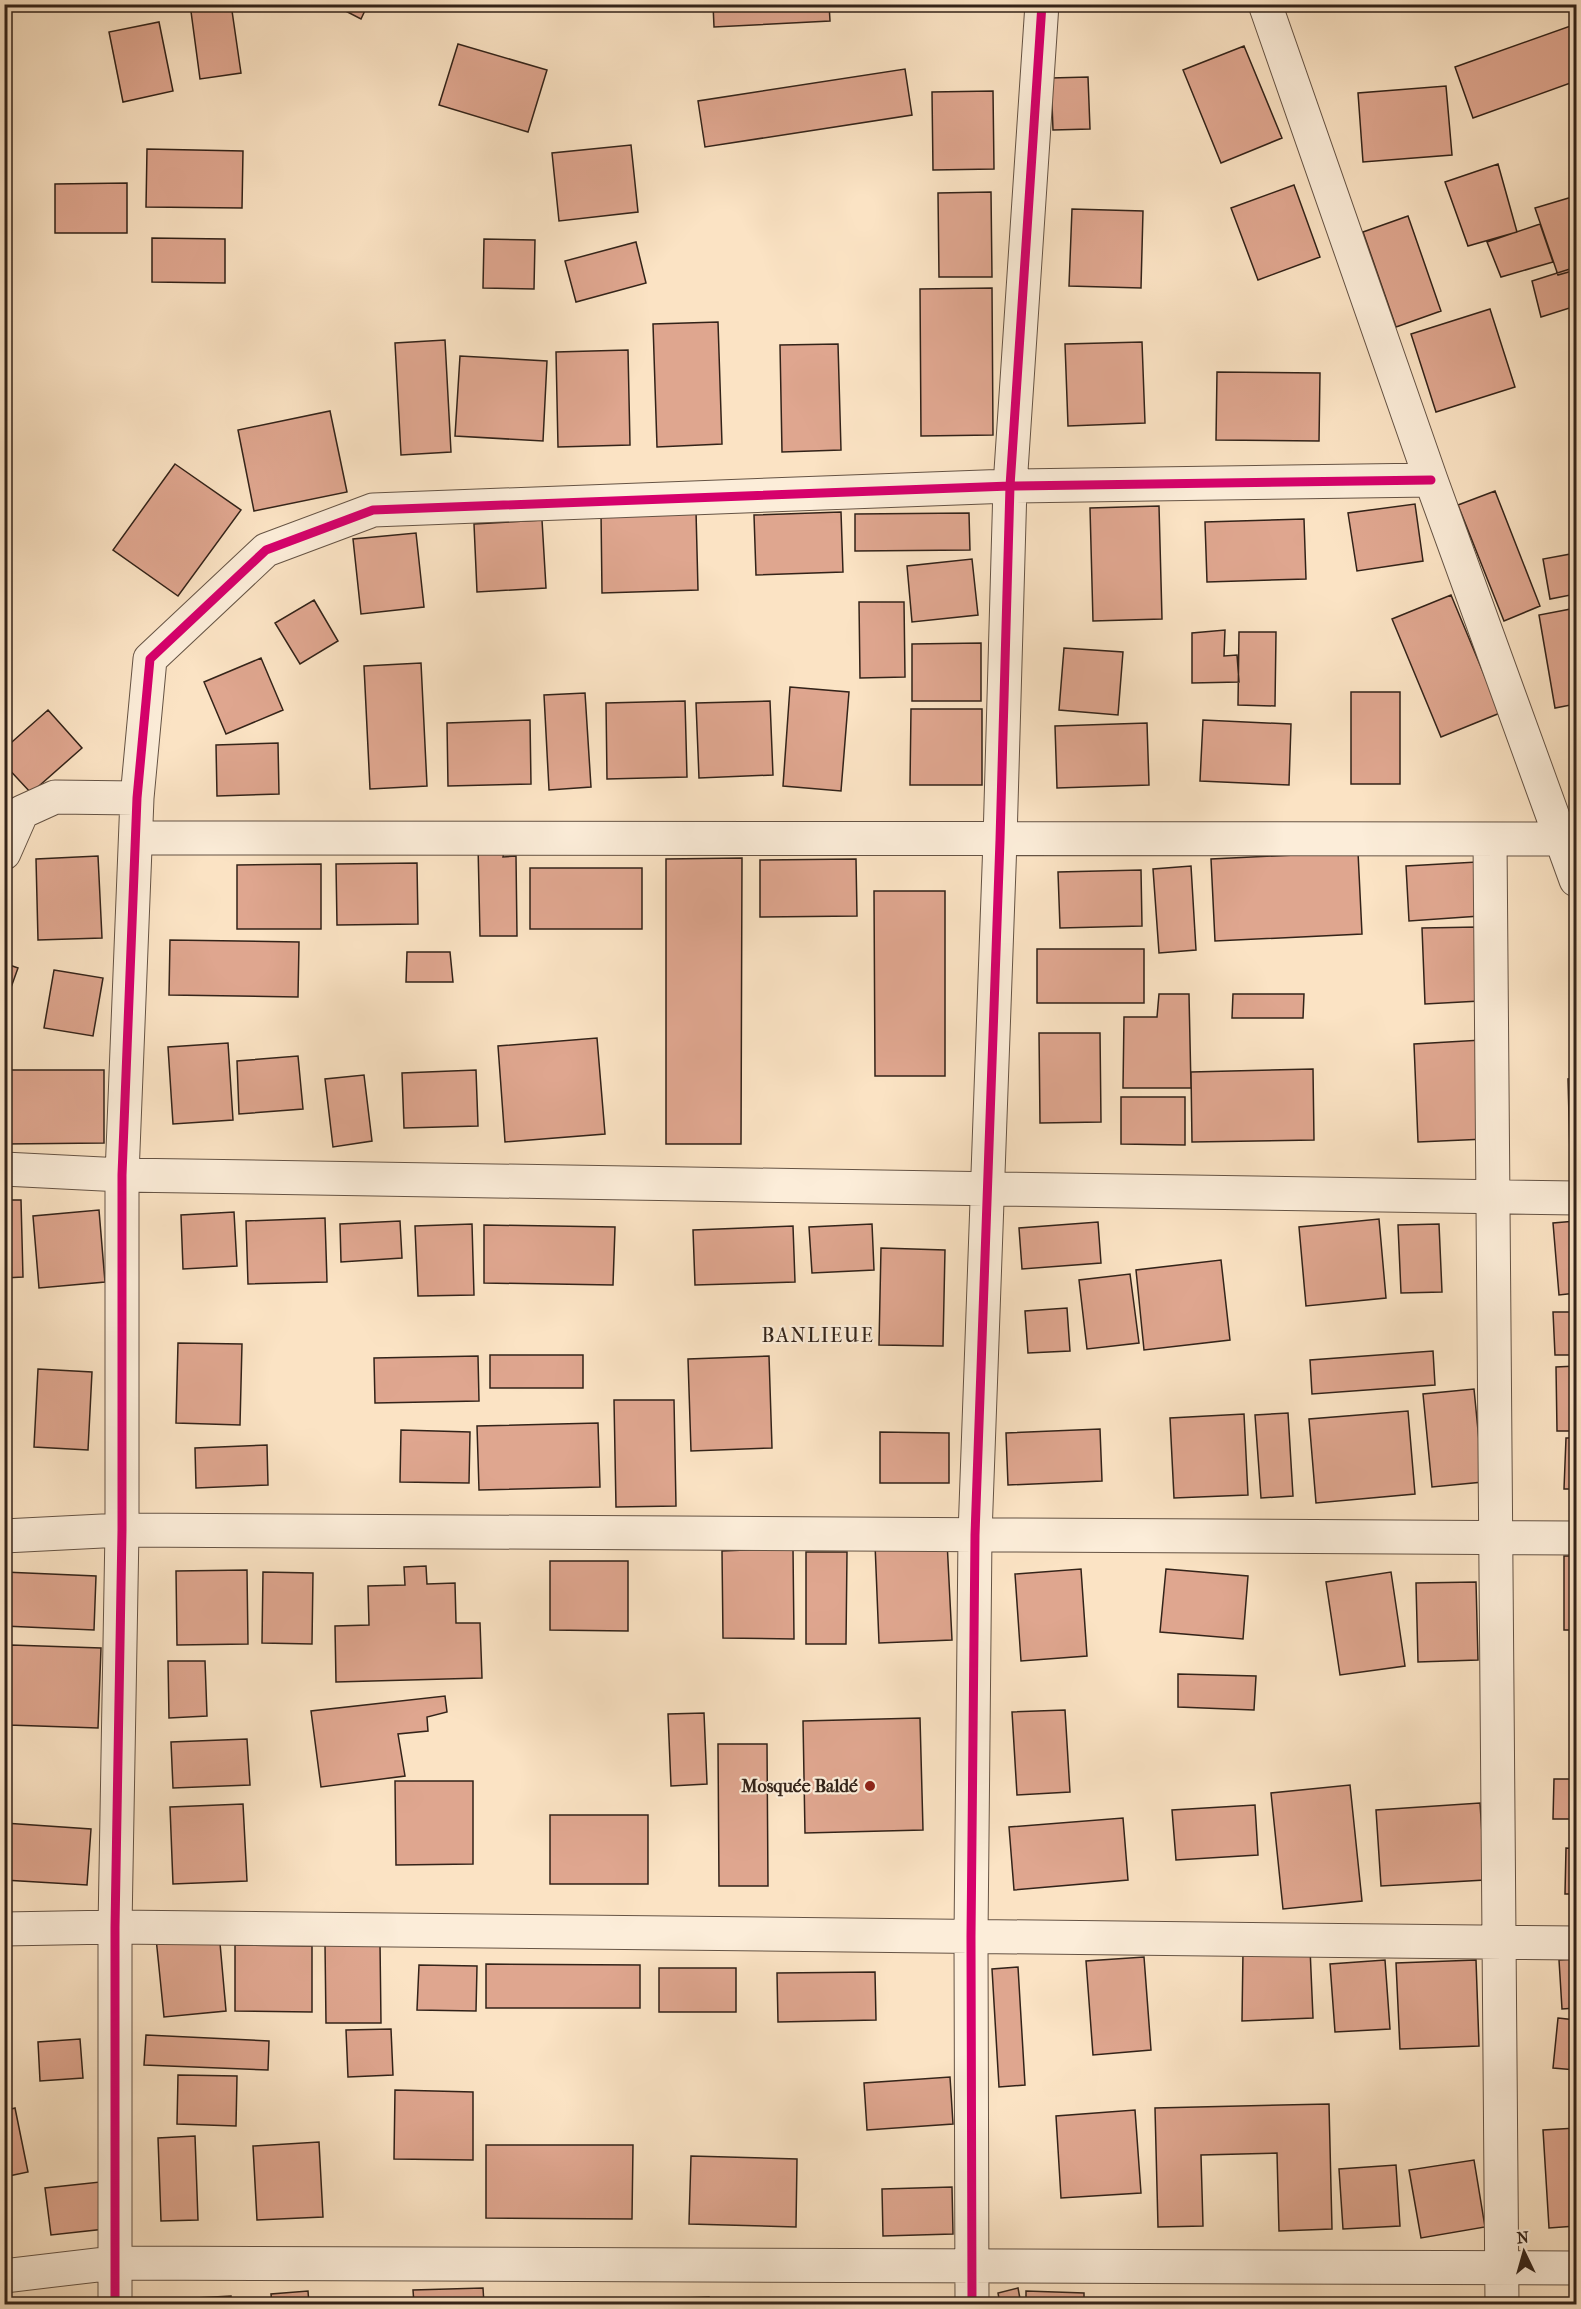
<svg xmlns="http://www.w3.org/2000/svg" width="1581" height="2309" viewBox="0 0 1581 2309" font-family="'IM FELL French Canon',serif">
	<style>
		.building { fill: #dfa68f; stroke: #332319; stroke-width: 1.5 }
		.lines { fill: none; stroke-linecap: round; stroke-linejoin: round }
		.street-casing { stroke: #655344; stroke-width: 35 }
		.street { stroke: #fcedd9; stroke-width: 33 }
		.cycleway-casing { stroke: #fcedd9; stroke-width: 13 }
		.cycleway { stroke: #d6006c; stroke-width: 9 }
		.poi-dot { fill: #8f2418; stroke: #fcedd9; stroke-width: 2 }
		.labels { text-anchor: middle; stroke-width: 4.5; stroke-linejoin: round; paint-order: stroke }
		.poi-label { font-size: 18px; font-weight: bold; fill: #332319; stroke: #fcedd9; text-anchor: end }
		.neighbourhood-label { font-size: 20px; letter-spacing: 1.5px; fill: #332319; stroke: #fcedd9 }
	</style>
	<rect width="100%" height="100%" fill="#fbe3c4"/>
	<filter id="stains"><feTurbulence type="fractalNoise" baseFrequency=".00333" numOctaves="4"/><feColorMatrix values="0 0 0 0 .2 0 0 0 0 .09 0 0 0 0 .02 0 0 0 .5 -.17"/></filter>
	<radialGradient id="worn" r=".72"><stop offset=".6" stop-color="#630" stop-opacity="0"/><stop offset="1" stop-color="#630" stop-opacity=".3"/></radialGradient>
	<!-- building -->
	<path class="building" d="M190,4H231L241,73L200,79Z
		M332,4H368L361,19Z
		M713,4H829L830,21L714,27Z
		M159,22L173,91L123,102L109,32Z
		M1576,24V81L1473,118L1455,67Z
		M458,44L547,70L528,132L439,105Z
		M1244,46L1282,138L1221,163L1183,70Z
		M905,69L912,115L705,147L698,101Z
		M1088,77L1090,129L1053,130L1051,78Z
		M1446,86L1452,155L1363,162L1358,93Z
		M993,91L994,169L933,170L932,92Z
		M631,145L638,212L559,221L552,153Z
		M147,149L243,151L242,208L146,207Z
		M1498,164L1517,232L1468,246L1445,182Z
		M127,183V233H55V184Z
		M1294,185L1320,257L1258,280L1231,208Z
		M991,192L992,277H939L938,193Z
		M1572,197L1576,212V270L1558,275L1535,208Z
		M1072,209L1143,211L1141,288L1069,286Z
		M1408,216L1441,311L1396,327L1363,232Z
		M1540,224L1553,262L1501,277L1487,242Z
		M152,238L225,239V283L152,282Z
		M484,239L535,240L534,289L483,288Z
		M636,242L646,283L576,302L565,261Z
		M1576,267V306L1541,317L1532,281Z
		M992,288L993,435L921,436L920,289Z
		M1490,309L1515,387L1436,412L1411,334Z
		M718,322L722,444L657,447L653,324Z
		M445,340L451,452L401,455L395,343Z
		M1142,342L1145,423L1068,426L1065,344Z
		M838,344L841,450L782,452L780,345Z
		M628,350L630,445L558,447L556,352Z
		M460,356L547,361L543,441L455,436Z
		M1217,372L1320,373L1319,441L1216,440Z
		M330,411L347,492L254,511L238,430Z
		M175,464L241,510L178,596L113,550Z
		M1495,491L1540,606L1504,621L1458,505Z
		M1415,504L1423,561L1357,571L1348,513Z
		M1159,506L1162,619L1093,621L1090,508Z
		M696,511L698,590L602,593L601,513Z
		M841,512L843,572L756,575L754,515Z
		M969,513L970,550L855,551V514Z
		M1304,519L1306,579L1207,582L1205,522Z
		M542,520L546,588L477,592L474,524Z
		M416,533L424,607L361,614L353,539Z
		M1576,553V594L1550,599L1543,559Z
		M972,559L978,615L912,622L907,566Z
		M1451,595L1500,713L1441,737L1392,619Z
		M314,600L338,641L300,664L275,623Z
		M859,602H904L905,677L860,678Z
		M1576,608V704L1555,708L1539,615Z
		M1225,630L1224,656L1237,655L1239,682L1192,683V633Z
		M1239,632H1276L1275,706L1238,705Z
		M981,643V701H912V644Z
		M1064,648L1123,652L1118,715L1059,710Z
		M261,658L283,710L226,734L204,682Z
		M421,663L427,786L370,789L364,666Z
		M790,687L849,692L841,791L783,786Z
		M1351,692H1400V784H1351Z
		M585,693L591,787L549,790L544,695Z
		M685,701L687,777L607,779L606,703Z
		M770,701L773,775L699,778L696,703Z
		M911,709H982V785H910Z
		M48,710L82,748L31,793L4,764V749Z
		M530,720L531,784L448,786L447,723Z
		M1203,720L1291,724L1289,785L1200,781Z
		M1147,723L1149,785L1057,788L1055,726Z
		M278,743L279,794L217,796L216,745Z
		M505,843L503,857L516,856L517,936H480L478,845Z
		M1358,852L1362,934L1215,941L1211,859Z
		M98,856L102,938L38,940L36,859Z
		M742,858L741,1144H666V859Z
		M856,859L857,916L760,917V860Z
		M1477,862L1480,916L1409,921L1406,866Z
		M417,863L418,924L337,925L336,864Z
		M321,864V929H237V865Z
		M1191,866L1196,950L1159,953L1153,869Z
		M530,868H642V929H530Z
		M1141,870L1142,926L1060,928L1058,872Z
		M874,891H945V1076H875Z
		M1478,927L1480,1001L1425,1004L1422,928Z
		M170,940L299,942L298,997L169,995Z
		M1037,949H1144V1003H1037Z
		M407,952H450L453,982H406Z
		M4,963L18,968L4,1007Z
		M54,970L103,978L93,1036L44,1028Z
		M1159,994H1189L1191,1088H1123L1124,1017H1157Z
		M1233,994H1304L1303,1018H1232Z
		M1039,1033H1100L1101,1122L1040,1123Z
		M597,1038L605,1134L505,1142L498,1046Z
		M1482,1040L1486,1139L1418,1142L1414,1044Z
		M228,1043L233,1120L173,1124L168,1047Z
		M298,1056L303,1109L239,1114L237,1061Z
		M1313,1069L1314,1140L1192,1142L1191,1072Z
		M4,1070H104V1143L4,1144Z
		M476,1070L478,1126L404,1128L402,1073Z
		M364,1075L372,1141L333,1147L325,1079Z
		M1576,1078V1154H1570L1568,1079Z
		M1121,1097H1185V1145L1121,1144Z
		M4,1200H21L23,1277L4,1278Z
		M99,1210L105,1282L39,1288L33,1216Z
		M234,1212L237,1266L183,1269L181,1215Z
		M325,1218L327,1282L248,1284L246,1221Z
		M1379,1219L1386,1298L1306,1306L1299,1227Z
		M400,1221L402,1258L341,1262L340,1224Z
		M1576,1221V1293L1559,1295L1553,1223Z
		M1098,1222L1101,1263L1022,1269L1019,1228Z
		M472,1224L474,1295L418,1296L415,1226Z
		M872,1224L874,1270L812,1273L809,1227Z
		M1439,1224L1442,1292L1401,1293L1398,1225Z
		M484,1225L615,1227L613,1285L484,1283Z
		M793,1226L795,1282L695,1285L693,1230Z
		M881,1248L945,1250L943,1346L879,1345Z
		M1221,1260L1230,1340L1144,1350L1136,1270Z
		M1130,1274L1139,1343L1087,1349L1079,1280Z
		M1067,1308L1070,1351L1028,1353L1025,1311Z
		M1553,1312H1576V1355H1555Z
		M178,1343L242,1344L240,1425L176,1423Z
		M1433,1351L1435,1385L1312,1394L1310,1360Z
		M490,1355H583V1388H490Z
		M478,1356L479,1401L375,1403L374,1358Z
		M769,1356L772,1448L691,1451L688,1359Z
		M1576,1366V1431H1557L1556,1367Z
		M38,1369L92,1372L88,1450L34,1447Z
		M1474,1389L1483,1482L1432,1487L1423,1394Z
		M614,1400H674L676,1506L616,1507Z
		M1408,1411L1415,1494L1316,1503L1309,1419Z
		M1288,1413L1293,1496L1261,1498L1255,1415Z
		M1244,1414L1248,1495L1174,1498L1170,1418Z
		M598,1423L600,1487L479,1490L477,1426Z
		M1100,1429L1102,1481L1008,1485L1006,1433Z
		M401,1430L470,1432L469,1483L400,1482Z
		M880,1432L949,1433V1483H880Z
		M1566,1438H1576V1489H1564Z
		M267,1445L268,1485L196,1488L195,1448Z
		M947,1541L952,1640L879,1643L875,1544Z
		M793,1548L794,1639L723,1638L722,1551Z
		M806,1552H847L846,1644H806Z
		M1564,1556H1576V1630H1564Z
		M550,1561H628V1631L550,1630Z
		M426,1566L427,1584L455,1583L456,1623H480L482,1678L336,1682L335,1626L369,1625L368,1586L405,1585L404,1567Z
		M1081,1569L1087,1656L1021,1661L1015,1574Z
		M1166,1569L1248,1576L1243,1639L1160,1632Z
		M247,1570L248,1644L177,1645L176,1571Z
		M4,1572L96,1576L94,1630L4,1626Z
		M263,1572L313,1573L312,1644L262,1643Z
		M1391,1572L1405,1666L1340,1675L1326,1582Z
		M1476,1582L1478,1660L1418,1662L1416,1583Z
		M11,1645L101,1648L98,1728L8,1725Z
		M168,1661H205L207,1716L169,1718Z
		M1178,1674L1256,1676L1254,1710L1178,1707Z
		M445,1696L447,1712L427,1717L428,1731L398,1734L405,1776L321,1787L311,1711Z
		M1065,1710L1070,1792L1017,1795L1012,1712Z
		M1571,1710H1576V1771Z
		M704,1713L707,1784L671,1786L668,1714Z
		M920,1718L923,1830L805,1833L803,1721Z
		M247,1739L250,1785L173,1788L171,1742Z
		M718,1744H767L768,1886H719Z
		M1554,1779H1576V1819H1553Z
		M395,1781H473V1864L396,1865Z
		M1350,1785L1362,1901L1283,1909L1271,1793Z
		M1480,1803L1485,1880L1381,1886L1376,1810Z
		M243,1804L247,1881L173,1884L170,1807Z
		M1255,1805L1258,1855L1176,1860L1172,1810Z
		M550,1815H648V1884H550Z
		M1123,1818L1128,1880L1014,1890L1009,1827Z
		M4,1823L91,1829L87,1885L4,1880Z
		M1566,1848L1576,1849V1894H1565Z
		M219,1932L226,2011L164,2017L156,1938Z
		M380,1943L381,2023H326L325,1944Z
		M235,1945L312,1946V2012L235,2011Z
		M1310,1948L1313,2018L1242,2021L1243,1951Z
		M1144,1957L1151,2050L1093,2055L1086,1961Z
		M1576,1959V2008L1562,2009L1559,1960Z
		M1385,1960L1390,2029L1335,2032L1330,1964Z
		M1476,1960L1479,2046L1400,2049L1396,1963Z
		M486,1964L640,1965V2008H486Z
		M419,1965L477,1966L476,2011L417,2010Z
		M1018,1967L1025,2085L999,2087L992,1969Z
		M659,1968H736V2012H659Z
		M875,1972L876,2020L778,2022L777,1973Z
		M1558,2018L1576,2020V2070L1553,2068Z
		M391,2029L393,2075L348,2077L346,2030Z
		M146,2035L269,2041L268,2070L144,2065Z
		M80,2039L83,2078L40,2081L38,2042Z
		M178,2075L237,2076L236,2126L177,2124Z
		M950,2077L953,2124L867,2130L864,2083Z
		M395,2090L473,2092V2160L394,2159Z
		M1329,2104L1332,2229L1279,2231L1277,2153L1201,2155L1203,2226L1158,2227L1155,2108Z
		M15,2108L28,2172L4,2177V2111Z
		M1135,2110L1141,2193L1061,2198L1056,2116Z
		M1576,2128V2226L1549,2228L1543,2130Z
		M195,2136L198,2220L161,2221L158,2138Z
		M319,2142L323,2217L257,2220L253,2146Z
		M486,2145H633L632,2219L486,2218Z
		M691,2156L797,2159L796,2227L689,2224Z
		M1474,2160L1485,2227L1421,2238L1409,2170Z
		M1396,2165L1400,2226L1343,2229L1339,2169Z
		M100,2182L105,2229L51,2235L45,2188Z
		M952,2187L953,2234L883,2236L882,2189Z
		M483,2288L484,2304H414L413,2290Z
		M1018,2288L1021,2304H1000L998,2293Z
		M308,2291L309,2304H272L271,2294Z
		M1026,2291L1084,2293V2304H1026Z
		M231,2296V2304H177V2299Z
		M709,2297V2304H631V2300Z
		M541,2300H620V2304H541Z
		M745,2300L796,2301V2304H745Z"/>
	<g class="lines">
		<defs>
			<path id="street" d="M1265,4L1431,480L1576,880
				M136,838L1562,839
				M1490,840L1502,2304
				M4,853L22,812L55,797L137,798
				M4,1169L122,1175L1576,1198
				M4,1536L122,1530L1576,1538
				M4,1929L115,1927L1576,1943
				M4,2276L114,2263L1576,2268
				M115,2304V1927L122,1530V1175L137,798L150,659L266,550L373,510L1010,486L1431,480
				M972,2304L971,1937L975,1535L1000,840L1010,486L1042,4"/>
		</defs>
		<!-- street casing -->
		<use href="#street" class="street-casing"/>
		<!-- street -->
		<use href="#street" class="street"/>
		<defs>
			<path id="cycleway" d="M115,2304V1927L122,1530V1175L137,798L150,659L266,550L373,510L1010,486L1431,480
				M972,2304L971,1937L975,1535L1000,840L1010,486L1042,4"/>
		</defs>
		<!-- cycleway casing -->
		<use href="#cycleway" class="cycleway-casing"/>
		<!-- cycleway -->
		<use href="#cycleway" class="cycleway"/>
	</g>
	<!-- markers -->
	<circle class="poi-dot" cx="870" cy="1786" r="6"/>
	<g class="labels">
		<!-- poi labels -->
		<g class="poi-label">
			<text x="858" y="1792">Mosquée Baldé</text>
		</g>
		<!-- neighbourhood labels -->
		<g class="neighbourhood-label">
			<text x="818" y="1342">BANLIEUE</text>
		</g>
	</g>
	<!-- margin -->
	<rect width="1581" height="2309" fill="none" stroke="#fbe3c4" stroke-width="24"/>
	<rect x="6" y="6" width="1569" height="2297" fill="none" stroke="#332319" stroke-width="3"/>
	<rect x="12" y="12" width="1557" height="2285" fill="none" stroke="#332319" stroke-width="1.5"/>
	<!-- north arrow -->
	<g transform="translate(1524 2252) rotate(355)" stroke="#fcedd9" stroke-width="4.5" paint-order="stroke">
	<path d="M0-4.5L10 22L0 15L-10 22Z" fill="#332319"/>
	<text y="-9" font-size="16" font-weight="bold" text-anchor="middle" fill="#332319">N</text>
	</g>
	<rect width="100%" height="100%" filter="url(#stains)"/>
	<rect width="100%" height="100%" fill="url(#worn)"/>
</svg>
